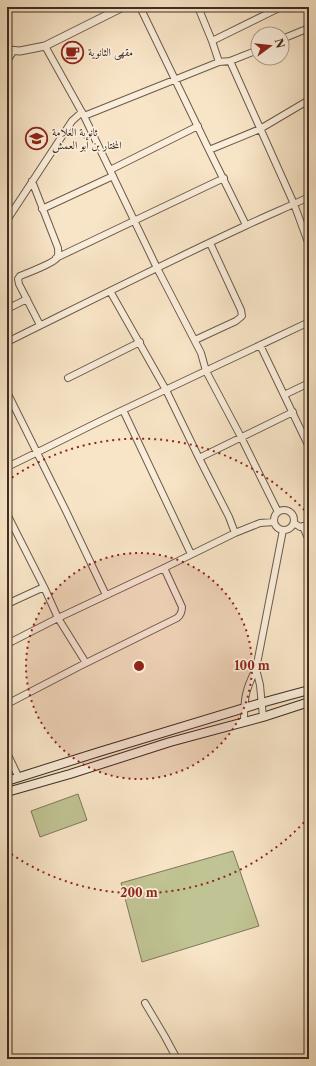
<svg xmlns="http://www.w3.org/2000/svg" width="316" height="1066" viewBox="0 0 316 1066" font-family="'Libre Caslon Text',Amiri,serif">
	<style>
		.green { fill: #c0c393; stroke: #7f785a }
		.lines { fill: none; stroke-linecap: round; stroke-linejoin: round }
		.minor-casing { stroke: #6c5a4a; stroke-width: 8 }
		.tertiary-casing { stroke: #6c5a4a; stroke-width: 9 }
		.secondary-casing { stroke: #3e2c21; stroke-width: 10 }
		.minor { stroke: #faeedb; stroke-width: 6 }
		.tertiary { stroke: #faeedb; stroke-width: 7 }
		.secondary { stroke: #faeedb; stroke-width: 8 }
		.ring { fill: none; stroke: #8f2418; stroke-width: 2; stroke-dasharray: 2 4 }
		.labels { text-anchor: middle; stroke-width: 3.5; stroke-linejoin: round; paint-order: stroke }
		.poi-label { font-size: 11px; fill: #3e2c21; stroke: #faeedb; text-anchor: start }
		.centre { fill: #8f2418; stroke: #faeedb; stroke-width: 2 }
		.ring-label { font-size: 12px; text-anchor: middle; font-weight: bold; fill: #8f2418; stroke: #faeedb; stroke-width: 3.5; stroke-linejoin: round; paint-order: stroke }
	</style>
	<rect width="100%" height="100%" fill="#f8e5c7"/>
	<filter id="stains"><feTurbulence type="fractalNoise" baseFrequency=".005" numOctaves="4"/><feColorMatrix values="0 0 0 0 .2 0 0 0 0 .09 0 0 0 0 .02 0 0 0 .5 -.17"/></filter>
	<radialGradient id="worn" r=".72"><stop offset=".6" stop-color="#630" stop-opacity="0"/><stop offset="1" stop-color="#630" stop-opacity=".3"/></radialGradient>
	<!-- green -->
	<path class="green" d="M78,794L87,820L40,837L31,811Z
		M233,851L259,926L142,962L121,883Z"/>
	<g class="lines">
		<defs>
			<path id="minor" d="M140,7L209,150
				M198,7L212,41L219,62L230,61L258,50
				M282,39L309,28
				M212,41L281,7
				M45,46L84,116L157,268L201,353L206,371L241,437L278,512
				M7,61L14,50
				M230,61L294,204L309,245
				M84,116L219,62
				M110,170L198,126
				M32,181L58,248C58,251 59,255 57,258C53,263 28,273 20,276L18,279L19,284L40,325
				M42,209L113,176
				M7,220L72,121L82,112
				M246,225L209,150L260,129L309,100
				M56,258L224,178
				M110,291L166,390L199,458L229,517L235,533
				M7,309L27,299
				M195,340L236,321L242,316L241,310L210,243
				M7,342C86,303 165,263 245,226C266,216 288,207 309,197
				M260,345L309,447
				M68,378L140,342
				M7,392L66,511L106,595
				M284,395L309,383
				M123,410L191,554
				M199,458L293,412
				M7,467C47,448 85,428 125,409C186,380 248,351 309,322
				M274 520a10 10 0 1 1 20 0a10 10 0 1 1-20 0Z
				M7,514L44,587L58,618L86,663
				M294,523L300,527L309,524
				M303,527L309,540
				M7,604L44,587
				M7,644L58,618L164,568L235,533L260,523L274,522
				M256,669L260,685L263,717
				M7,704L80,666L177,618C181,615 182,612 182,607L164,568
				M244,722C244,699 245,690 256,669L283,530
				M7,753L19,778
				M145,1003L164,1035L177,1059"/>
			<path id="tertiary" d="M7,50L20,51L45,46L123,7"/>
			<path id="secondary" d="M7,781L99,752L261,703L309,690
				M7,792L70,774L170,742L263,717L309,702"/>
		</defs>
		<!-- minor casing -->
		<use href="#minor" class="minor-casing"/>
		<!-- tertiary casing -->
		<use href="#tertiary" class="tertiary-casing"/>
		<!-- secondary casing -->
		<use href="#secondary" class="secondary-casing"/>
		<!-- minor -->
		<use href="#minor" class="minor"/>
		<!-- tertiary -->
		<use href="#tertiary" class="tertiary"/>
		<!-- secondary -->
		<use href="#secondary" class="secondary"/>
	</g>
	<!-- distance rings -->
	<circle cx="139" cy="666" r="113" fill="#8f2418" fill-opacity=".12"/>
	<g class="ring">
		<circle cx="139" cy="666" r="113"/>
		<path d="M308 818A227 227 0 0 1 7 851M7 481A227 227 0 0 1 308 514"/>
	</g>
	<!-- icons -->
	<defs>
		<symbol id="cafe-ring" viewBox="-11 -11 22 22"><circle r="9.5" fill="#faeedb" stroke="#8f2418" stroke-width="1.5"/><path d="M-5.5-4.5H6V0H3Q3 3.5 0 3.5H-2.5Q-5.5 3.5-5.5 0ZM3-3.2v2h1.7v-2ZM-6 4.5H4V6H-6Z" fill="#8f2418"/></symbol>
		<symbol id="school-ring" viewBox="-11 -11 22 22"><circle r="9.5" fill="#faeedb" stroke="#8f2418" stroke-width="1.5"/><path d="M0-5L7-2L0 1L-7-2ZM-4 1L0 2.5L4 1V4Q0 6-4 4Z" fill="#8f2418"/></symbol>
	</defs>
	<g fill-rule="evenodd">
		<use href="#cafe-ring" x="60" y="40" width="25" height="25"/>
		<use href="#school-ring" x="24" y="126" width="25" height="25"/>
	</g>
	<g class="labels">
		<!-- poi labels -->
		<g class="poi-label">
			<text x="88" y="56">مقهى الثانوية</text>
			<text x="52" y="136">ثانوية العلامة<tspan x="52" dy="13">المختار بن أبو العمش</tspan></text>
		</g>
	</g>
	<circle cx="139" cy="666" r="6" class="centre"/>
	<g class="ring-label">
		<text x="252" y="670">100 m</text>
		<text x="139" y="897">200 m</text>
	</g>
	<!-- margin -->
	<rect width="316" height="1066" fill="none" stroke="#f8e5c7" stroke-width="24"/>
	<rect x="8" y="8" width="300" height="1050" fill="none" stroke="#3e2c21" stroke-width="2"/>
	<rect x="12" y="12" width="292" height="1042" fill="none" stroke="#3e2c21"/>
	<!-- north arrow -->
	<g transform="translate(270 46) rotate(75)"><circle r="19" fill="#faeedb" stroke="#afa091"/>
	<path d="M0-3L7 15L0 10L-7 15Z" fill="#8f2418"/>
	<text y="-6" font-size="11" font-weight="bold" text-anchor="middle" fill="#3e2c21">N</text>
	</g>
	<rect width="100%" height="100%" filter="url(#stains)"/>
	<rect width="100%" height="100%" fill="url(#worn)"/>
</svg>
